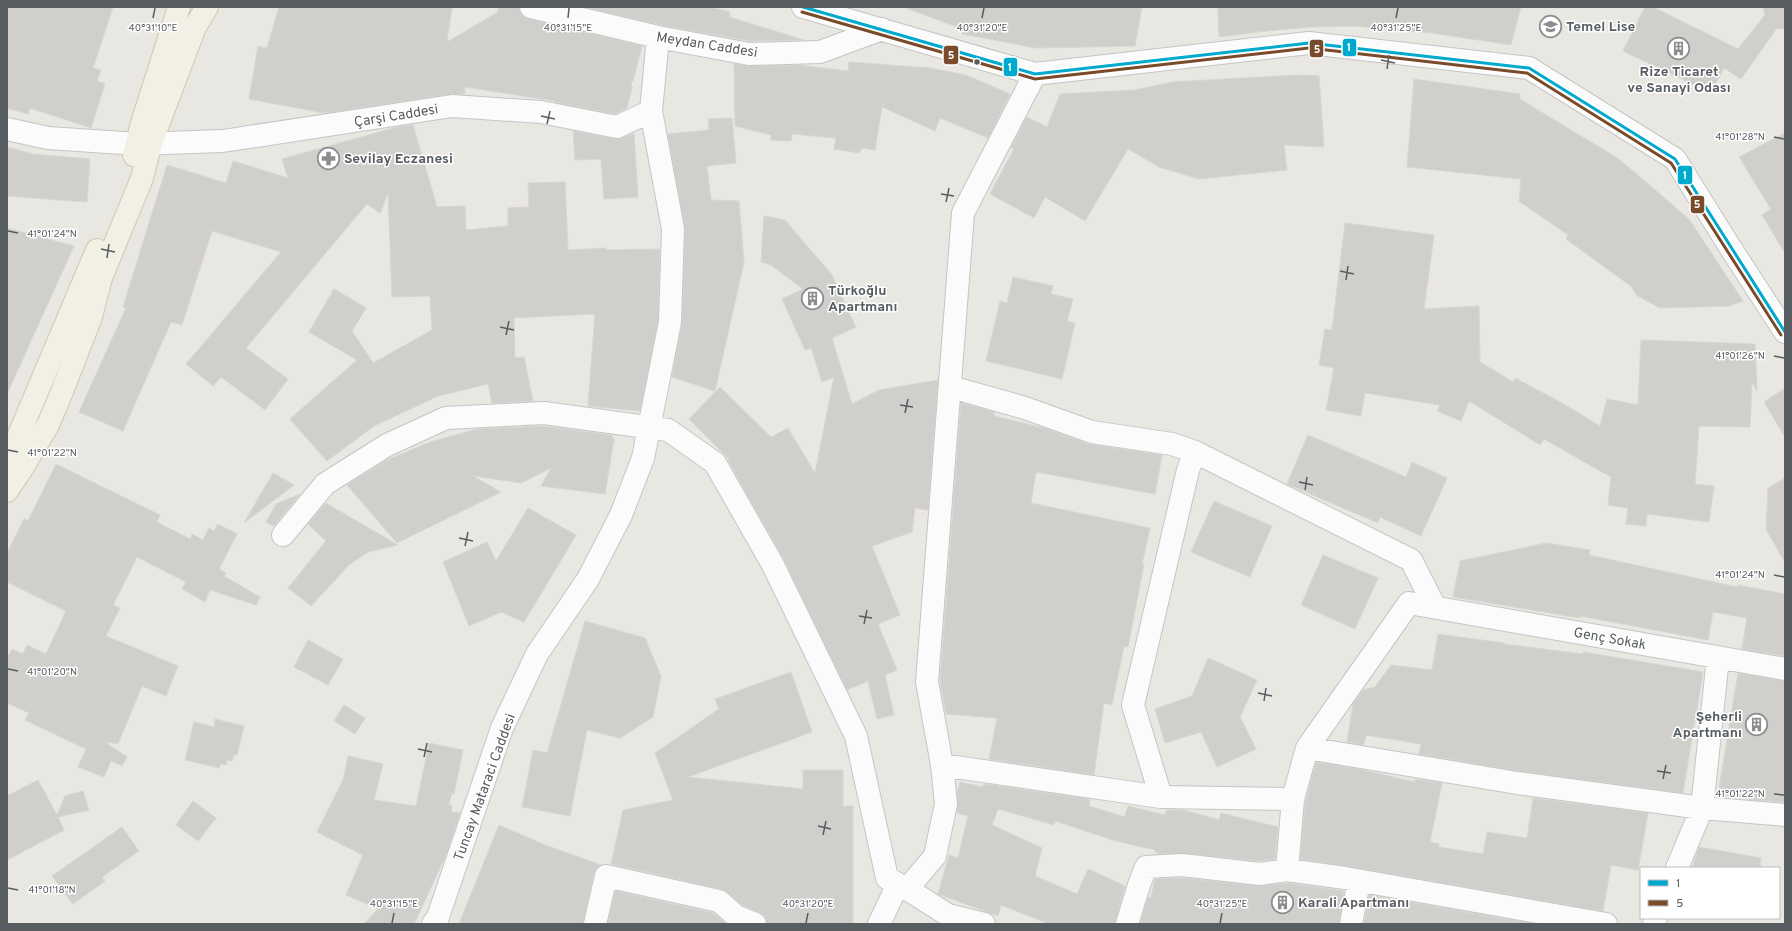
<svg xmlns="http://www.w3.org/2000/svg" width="1792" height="931" viewBox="0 0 1792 931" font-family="Overpass,sans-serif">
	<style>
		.building { fill: #d0cfcc; stroke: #d8d6d2 }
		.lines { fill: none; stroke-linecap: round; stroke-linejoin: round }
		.minor-casing { stroke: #c5c5c5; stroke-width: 24 }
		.major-casing { stroke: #d2c6af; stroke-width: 24 }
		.minor { stroke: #fcfbfb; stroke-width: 22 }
		.major { stroke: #f2efe5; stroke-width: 22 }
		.bus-1-casing { stroke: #fff; stroke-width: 6 }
		.bus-2-casing { stroke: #fff; stroke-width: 6 }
		.bus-1 { stroke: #00a9ce; stroke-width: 3 }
		.bus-2 { stroke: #7a4b2a; stroke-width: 3 }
		.ticks { fill: none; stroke: #585d61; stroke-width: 1.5 }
		.bus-dot { fill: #585d61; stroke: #fff; stroke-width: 1.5 }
		.labels { text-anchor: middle; stroke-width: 3; stroke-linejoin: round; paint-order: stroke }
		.poi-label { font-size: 14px; font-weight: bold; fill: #585d61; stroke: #fff; text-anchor: start }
		.street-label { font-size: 14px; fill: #585d61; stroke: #fff }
		.ticks-label { font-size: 10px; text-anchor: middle; fill: #585d61; stroke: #fff; stroke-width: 3; stroke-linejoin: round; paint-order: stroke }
		.line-badge { stroke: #fff; stroke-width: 1.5 }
		.badge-label { font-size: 11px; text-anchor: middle; font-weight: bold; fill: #fff }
	</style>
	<rect width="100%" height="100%" fill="#e9e7e2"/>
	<!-- building -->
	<path class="building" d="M7,7H113L93,68L101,70L97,81L105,84L91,128L30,108L28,114L7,108Z
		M279,7H452L447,42L498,12V7H519L522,16L528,19L642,46L633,81L631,82L632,88L627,108L615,114L555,102V101L464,87L465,94H450L324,113L249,99L258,46L267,48Z
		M585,7H709L730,12L729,17L804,40L750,41L661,25Z
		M908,7H1142L1135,46L1036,48L962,34L963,29L908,9Z
		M1218,7H1521L1511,45L1432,33L1355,26L1310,27L1257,32L1219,37Z
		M1645,7H1653L1738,49L1765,15L1763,7H1785V29L1777,28L1741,79L1724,68L1711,93L1623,51Z
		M849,62L930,68L966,75L1010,94L988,138L940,118L935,131L882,107L875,150L861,148L860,153L834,149L836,138L792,134L791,141L771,140V135L735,126L734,64L749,66L798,65L848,71Z
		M1296,75L1319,76L1324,147L1284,145L1287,170L1199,179L1159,167L1128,149L1085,221L1045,197L1034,218L990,194L1014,149L1011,148L1027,117L1047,127L1060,94L1134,90L1172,82Z
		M1414,79L1520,94V99L1619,159L1689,219L1743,301L1729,306L1660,308L1636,295L1632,287L1566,239L1568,235L1519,201L1521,179L1407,167Z
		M732,118L736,163L707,166L711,200L739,201L744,262L715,391L672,377L682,323L685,229L668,134L709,130L708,119Z
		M413,125L437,207L465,206L466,230L508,226V208L529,207L528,183L565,182L568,250L606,248V250L660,249L658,321L640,411L588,406L595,314L514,318L515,358L524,357L533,401L492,403L488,384L438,396L374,426L327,461L290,419L357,360L309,332L334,289L366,308L352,331L373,363L432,330L430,296L392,297L388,193L380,213L367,204L246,348L288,379L265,410L221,377L213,386L186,364L281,252L212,231L182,325L171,322L123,431L79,412L126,308L123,307L167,165L226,183L233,161L288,178L282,159L397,127Z
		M573,131L615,139L634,134L638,197L604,199L601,159L575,160Z
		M1785,133V253L1762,215L1771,209L1739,157Z
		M7,147L33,154L90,159L87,202L7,196Z
		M764,216L785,220L832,275L840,293L856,327L832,338L852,404L879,390L938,380L928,510L915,508L912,532L872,546L900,615L878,624L897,670L885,675L894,715L877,719L868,681L847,690L784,560L728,460L729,459L689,419L720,387L771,437L788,428L815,473L834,377L822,382L811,348L805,350L782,299L803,289L771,265L761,262Z
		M1345,223L1434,235L1424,309L1479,306L1480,362L1513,382L1515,378L1562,403L1600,426L1607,399L1638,405L1641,340L1755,344L1757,391L1752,382L1750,427L1699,426L1695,484L1714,486L1709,522L1647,514L1646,526L1626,524L1628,508L1608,505L1611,477L1544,439L1540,445L1469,401L1461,421L1437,411L1440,405L1365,393L1361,416L1326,410L1334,368L1319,365L1325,329L1332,330Z
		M7,228L74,246L7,394Z
		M1013,277L1053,286L1051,294L1073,299L1067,321L1075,323L1062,379L986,361L1000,301L1007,303Z
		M1785,388V437L1764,402Z
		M961,403L994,412V416L1044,428L1088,444L1162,455L1155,494L1036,472L1031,503L1150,528L1142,564H1144L1128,647L1124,646L1112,705L1104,703L1094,775L989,759L997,718L946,714L940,681Z
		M543,426L611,435L614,439L605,494L541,486L551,468L521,483L473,476L501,492L397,543L347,485L387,460L430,442L477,429Z
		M1308,435L1406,477L1412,462L1447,478L1421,536L1380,517L1378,523L1287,484Z
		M56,464L160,515L157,522L190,539L192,534L203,540L209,528L214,531L218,524L237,534L219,569L226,573L224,576L260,597L256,605L210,590L205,602L182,589L186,582L137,557L113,605L120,608L106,636L178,666L166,696L142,686L118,744L105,742L127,757L122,766L111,761L104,777L78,767L86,749L25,720L29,713L7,703V658L12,649L23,654L27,645L46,654L66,611L7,582V553L24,519L28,521Z
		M273,473L294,485L244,523Z
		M1785,478V563L1766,529L1768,488Z
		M300,494L274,526L266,522L276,504Z
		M1214,501L1272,526L1250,577L1191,552Z
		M326,503L398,545L368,552L349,565L311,606L288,588L326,541L308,524Z
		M528,508L576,535L524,622L501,612L469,626L443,562L487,542L496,561Z
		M1546,543L1590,550L1589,555L1737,587L1738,585L1785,594V656L1742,649L1747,618L1713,612L1708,640L1580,616V618L1453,597L1460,561Z
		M1323,555L1378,578L1355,629L1301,605Z
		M585,621L645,638L661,676L653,717L620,738L587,730L570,816L522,807L533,750L547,753Z
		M1438,634L1504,643V644L1583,654V652L1703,672L1683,793L1519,771L1419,754L1421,744L1366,735L1364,745L1347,742L1353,704L1363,690L1375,687L1391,665L1432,670Z
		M308,640L343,659L328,685L294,667Z
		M1208,658L1257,680L1240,717L1256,749L1217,767L1201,732L1165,743L1155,709L1192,696Z
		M791,672L812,732L688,777L803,789V770H843V806H853V924H767L765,916L743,905L722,889L611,864L623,810L673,800L655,753L719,709L715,699Z
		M1738,673L1785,681V802L1754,800L1718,794Z
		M344,705L365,718L355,734L334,721Z
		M215,719L244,726L237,755H234L232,761L227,760L226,765L220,764L219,768L185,760L194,722L214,727Z
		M429,743L463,750L454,794L452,793L449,804L452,806L451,812L460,813L447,853L414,924H364L378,909L346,895L363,855L317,832L343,780L348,756L383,764L374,800L416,806Z
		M1316,762L1358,769L1415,782V779L1442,783L1430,842L1439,844V847L1483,854L1487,832L1527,838L1533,798L1648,813L1638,870L1611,865L1603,911L1347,866L1300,859L1305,805Z
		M38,780L57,815L65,796L83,791L89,810L58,817L64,830L7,860V796Z
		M960,782L983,787L984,784L1090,799L1089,806L1125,817L1128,806L1165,815L1167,810H1183L1219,820L1221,813L1278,827L1275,859L1260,861L1183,853L1159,854L1155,852V850L1116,841L1055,821L1054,825L998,809L992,825L1042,848L1035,876L1077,894L1088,869L1125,886L1115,924H1049L1001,905L998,916L938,894L949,855L958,858L968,816L957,813L958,803L957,794Z
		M193,801L216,818L198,841L176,825Z
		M499,825L545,845L601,865L597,868L594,873L583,924H459Z
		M122,827L139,851L102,877L105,881L73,904L52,876Z
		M1699,847L1761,858L1760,868H1692Z
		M1182,878L1259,886L1287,883L1344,891L1339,924H1140L1148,897L1151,898L1155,879Z
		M615,891L713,913L726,924H608Z
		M1369,895L1534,924H1364Z"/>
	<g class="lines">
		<defs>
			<path id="minor" d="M531,7L658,37L749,54L820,52L882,29
				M803,7L1035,74L1309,43L1529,68L1675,159L1728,244L1785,332
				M7,129L48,138L138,144L223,141L452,106L541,112L617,127L651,111
				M951,387L1025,408L1092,432L1172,444L1195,452L1188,470L1133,705L1161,797
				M1195,452L1411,560L1435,607
				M283,535L325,484L387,445L446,418L544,413L668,430L715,463L773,565L856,736L887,878L907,889L935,856L946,804L942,765L927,682L963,213L1035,74
				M1307,748L1409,603L1785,669
				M942,765L1161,797L1293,799L1307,748L1517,783L1702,808L1785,815
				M1293,799L1287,870L1345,878L1606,924
				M1677,868L1702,808L1718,658
				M907,889L948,915L984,924
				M433,924L438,917L502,728L537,654L588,579L621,515L643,458L670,322L673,229L651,111L658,37
				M595,924L606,876L719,901L736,916L755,924
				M879,924L898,884
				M1127,924L1139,885L1146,867L1182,865L1260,874L1287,870
				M1351,924L1359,881
				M1654,924L1656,918"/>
			<path id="major" d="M134,155L142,123L179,7
				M7,463L97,250
				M7,491L21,470L48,425L61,394L91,317L101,278L142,178L151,143L195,27L207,7"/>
		</defs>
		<!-- minor casing -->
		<use href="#minor" class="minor-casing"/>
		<!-- major casing -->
		<use href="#major" class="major-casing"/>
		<!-- minor -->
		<use href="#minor" class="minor"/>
		<!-- major -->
		<use href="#major" class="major"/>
		<defs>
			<path id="bus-1" d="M803,7L1035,74L1309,43L1529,68L1675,159L1785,332"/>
			<path id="bus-2" d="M802,12L1035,79L1309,48L1527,73L1671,163L1781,335"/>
		</defs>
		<!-- bus-1 casing -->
		<use href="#bus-1" class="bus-1-casing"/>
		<!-- bus-2 casing -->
		<use href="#bus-2" class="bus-2-casing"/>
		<!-- bus-1 -->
		<use href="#bus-1" class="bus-1"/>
		<!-- bus-2 -->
		<use href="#bus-2" class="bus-2"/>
	</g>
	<!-- ticks -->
	<path class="ticks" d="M153,18L155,8M568,18L569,8M982,18L984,8M1396,18L1398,8M1381,60L1395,63M1387,69L1389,55M541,116L555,119M547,124L550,111M1774,137L1784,139M941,194L954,196M946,202L949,188M8,231L18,233M101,249L115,252M107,258L109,244M1340,271L1354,274M1346,280L1348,266M500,327L514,330M506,335L509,321M1774,356L1784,358M900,405L913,407M905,413L908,399M8,450L18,452M1299,482L1313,485M1305,490L1307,477M459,538L473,541M465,546L468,532M1774,575L1784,577M859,616L872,618M864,624L867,610M8,669L18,671M1258,693L1272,696M1264,701L1266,688M418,749L432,752M424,757L427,743M1657,771L1671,773M1663,779L1666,765M1774,794L1784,795M818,826L831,829M823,835L826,821M8,888L18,890M392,923L394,913M806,923L808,913M1220,923L1222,913"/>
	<!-- icons -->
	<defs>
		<symbol id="school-ring" viewBox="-11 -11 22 22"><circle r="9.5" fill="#fff" stroke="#8b8d8e" stroke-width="1.5"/><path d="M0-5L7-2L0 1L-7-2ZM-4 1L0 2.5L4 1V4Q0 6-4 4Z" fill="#8b8d8e"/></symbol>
		<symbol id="building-ring" viewBox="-11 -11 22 22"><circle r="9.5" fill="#fff" stroke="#8b8d8e" stroke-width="1.5"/><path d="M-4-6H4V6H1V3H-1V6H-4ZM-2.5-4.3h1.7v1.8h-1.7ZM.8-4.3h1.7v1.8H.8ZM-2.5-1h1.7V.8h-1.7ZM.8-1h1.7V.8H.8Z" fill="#8b8d8e"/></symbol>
		<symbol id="pharmacy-ring" viewBox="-11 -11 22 22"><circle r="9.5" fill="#fff" stroke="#8b8d8e" stroke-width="1.5"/><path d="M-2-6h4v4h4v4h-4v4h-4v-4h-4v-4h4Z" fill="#8b8d8e"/></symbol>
	</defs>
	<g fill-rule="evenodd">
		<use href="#school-ring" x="1538" y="14" width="25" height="25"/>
		<use href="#building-ring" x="1666" y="36" width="25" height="25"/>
		<use href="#pharmacy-ring" x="316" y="146" width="25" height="25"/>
		<use href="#building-ring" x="800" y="286" width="25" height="25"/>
		<use href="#building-ring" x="1744" y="712" width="25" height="25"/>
		<use href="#building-ring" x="1270" y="890" width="25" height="25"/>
	</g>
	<!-- markers -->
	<circle class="bus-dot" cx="977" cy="62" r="3.5"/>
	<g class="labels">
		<!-- poi labels -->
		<g class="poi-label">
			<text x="1566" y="31">Temel Lise</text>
			<text x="1679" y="76" text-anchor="middle">Rize Ticaret<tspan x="1679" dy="16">ve Sanayi Odası</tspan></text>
			<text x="344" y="163">Sevilay Eczanesi</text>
			<text x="828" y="295">Türkoğlu<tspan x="828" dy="16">Apartmanı</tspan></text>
			<text x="1742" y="721" text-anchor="end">Şeherli<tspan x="1742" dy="16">Apartmanı</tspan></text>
			<text x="1298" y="907">Karali Apartmanı</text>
		</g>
		<!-- street labels -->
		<g class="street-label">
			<text transform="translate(707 44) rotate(9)" y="5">Meydan Caddesi</text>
			<text transform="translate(396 115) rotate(-9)" y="5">Çarşi Caddesi</text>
			<text transform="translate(1610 638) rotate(10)" y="5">Genç Sokak</text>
			<text transform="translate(484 787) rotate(-70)" y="5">Tuncay Mataraci Caddesi</text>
		</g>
	</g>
	<g class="ticks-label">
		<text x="153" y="31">40°31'10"E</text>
		<text x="568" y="31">40°31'15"E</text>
		<text x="982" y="31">40°31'20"E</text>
		<text x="1396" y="31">40°31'25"E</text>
		<text x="1740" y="140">41°01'28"N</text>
		<text x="52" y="237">41°01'24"N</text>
		<text x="1740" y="359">41°01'26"N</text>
		<text x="52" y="456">41°01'22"N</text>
		<text x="1740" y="578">41°01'24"N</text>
		<text x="52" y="675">41°01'20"N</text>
		<text x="1740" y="797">41°01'22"N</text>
		<text x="52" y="893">41°01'18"N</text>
		<text x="394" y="907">40°31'15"E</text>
		<text x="808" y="907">40°31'20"E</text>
		<text x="1222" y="907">40°31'25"E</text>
	</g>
	<g class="line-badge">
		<rect x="1342" y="38" width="15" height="19" rx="4" fill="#00a9ce"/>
		<rect x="1309" y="39" width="15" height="19" rx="4" fill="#7a4b2a"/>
		<rect x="943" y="45" width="16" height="20" rx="4" fill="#7a4b2a"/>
		<rect x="1003" y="57" width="15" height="20" rx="4" fill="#00a9ce"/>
		<rect x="1677" y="165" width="16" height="20" rx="4" fill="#00a9ce"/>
		<rect x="1690" y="195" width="15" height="19" rx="4" fill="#7a4b2a"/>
	</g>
	<g class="badge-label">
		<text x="1349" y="51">1</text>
		<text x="1317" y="53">5</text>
		<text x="951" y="59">5</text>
		<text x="1010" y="71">1</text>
		<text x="1685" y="179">1</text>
		<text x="1697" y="208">5</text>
	</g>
	<!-- border -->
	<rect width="1792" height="931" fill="none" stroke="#585d61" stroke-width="16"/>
	<!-- legend -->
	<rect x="1640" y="867" width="140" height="52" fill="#ffffff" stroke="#bcbec0"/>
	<rect x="1648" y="880" width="20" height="6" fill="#00a9ce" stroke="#bcbec0"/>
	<text x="1676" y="887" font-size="12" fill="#585d61">1</text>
	<rect x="1648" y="900" width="20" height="6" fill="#7a4b2a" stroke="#bcbec0"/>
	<text x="1676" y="907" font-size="12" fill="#585d61">5</text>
</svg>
